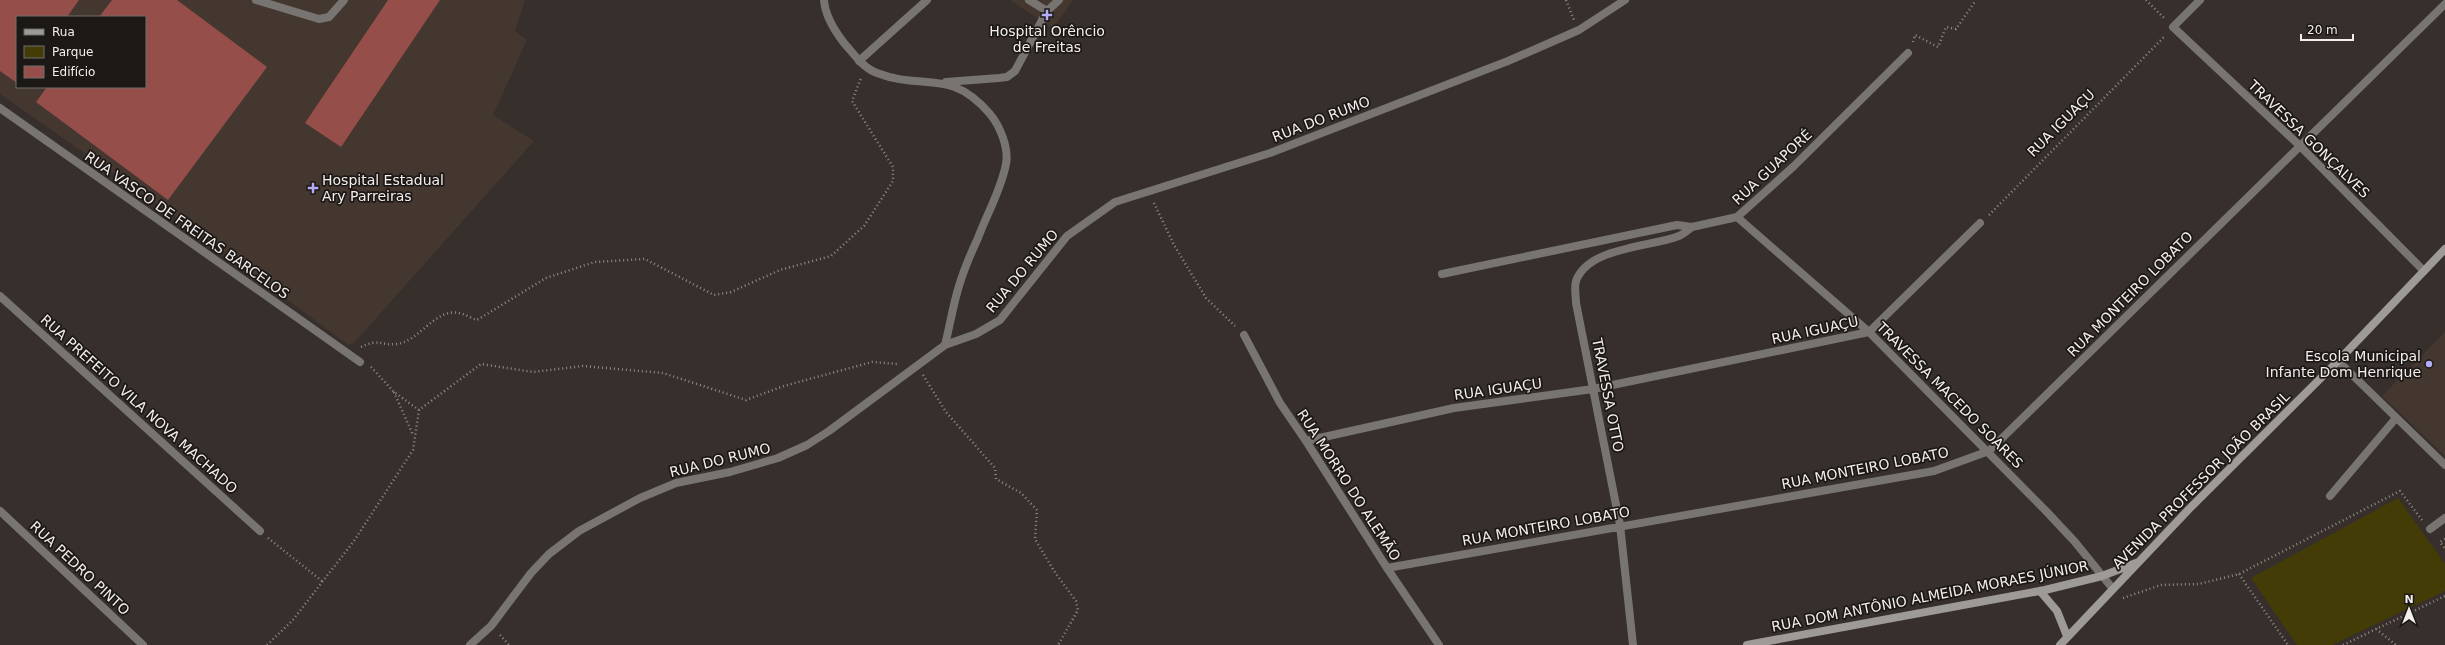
<svg xmlns="http://www.w3.org/2000/svg" width="2445" height="645" viewBox="0 0 2445 645" font-family="'DejaVu Sans',sans-serif">
	<style>
		.built { fill: #443730; fill-rule: evenodd }
		.green { fill: #443c06 }
		.building { fill: #954e49 }
		.lines { fill: none; stroke-linecap: round; stroke-linejoin: round }
		.path { stroke: #938d8a; stroke-width: 2.5; stroke-dasharray: 1 3; stroke-linecap: butt }
		.lane { stroke: #777471; stroke-width: 8 }
		.street { stroke: #777471; stroke-width: 8 }
		.secondary { stroke: #9e9a95; stroke-width: 8 }
		.poi-dot { fill: #b4acf9; stroke: #1b1816; stroke-width: 1.5 }
		.labels { text-anchor: middle; stroke-width: 3.5; stroke-linejoin: round; paint-order: stroke }
		.poi-label { font-size: 14px; fill: #f3eeec; stroke: #1b1816 }
		.street-label { font-size: 14px; fill: #f3eeec; stroke: #1b1816 }
	</style>
	<rect width="100%" height="100%" fill="#362f2c"/>
	<!-- built -->
	<path class="built" d="M0,0H525L515,31L527,40L493,115L534,141L354,343L348,345L201,235L0,94ZM17,17H145V87H17Z
		M1010,0H1073L1053,29Z
		M2445,332V456L2382,396Z"/>
	<!-- green -->
	<path class="green" d="M2398,498L2445,564V591L2332,645H2297L2251,578Z"/>
	<!-- building -->
	<path class="building" d="M0,0H79L67,17H17V83L0,71Z
		M112,0H177L267,67L168,200L36,102L47,87H145V17H99Z
		M388,0H440L341,147L305,123Z"/>
	<g class="lines">
		<!-- path -->
		<path class="path" d="M1566,0L1574,20
			M2146,0L2165,19
			M1913,42L1915,35L1938,47L1946,27L1956,29L1976,0
			M1154,203L1174,245L1206,298L1235,326
			M1989,215L2165,36
			M361,347C379,338 381,346 397,344C420,341 435,308 459,313C465,314 471,318 477,320L546,278L595,262L645,259L714,295L731,292L780,270L831,256L864,226L893,181V167L852,101L861,78
			M371,367L394,392L419,410
			M923,375L946,412L995,468L996,479L1021,493L1037,510L1035,539L1054,571L1076,601L1078,610L1058,645
			M394,392L413,435
			M268,538L322,581
			M2445,539L2440,542L2445,549
			M2239,574L2288,645
			M2123,598L2161,585L2199,584L2239,574L2400,491L2422,520
			M2376,629L2396,645
			M500,635L509,645
			M267,645L292,621L354,541L413,450L419,410L481,364L533,372L583,366L663,373L746,400L784,386L872,362L898,364
			M2343,645L2445,596"/>
		<!-- lane -->
		<path class="lane" d="M256,0L319,19L329,17L344,0
			M1029,0L1047,11
			M859,61L927,0
			M946,82L999,78L1007,77L1015,71L1047,11L1059,0"/>
		<!-- street -->
		<path class="street" d="M824,0C825,16 834,30 844,43C854,54 863,68 877,73C923,91 950,67 990,114C1000,126 1009,148 1006,164C1001,190 987,214 978,238C971,253 964,269 959,286C953,305 950,325 945,345
			M2200,0L2173,27L2299,145L2424,271
			M0,108L360,362
			M1737,217L1869,332L2046,511L2075,542L2113,589
			M1442,274L1677,225L1692,227L1737,217L1794,166L1908,53
			M0,296L260,531
			M1244,335L1280,403L1306,441L1387,568L1439,645
			M2338,361L2445,465
			M1306,441L1454,408L1593,389L1869,332L1980,223
			M2330,496L2396,418
			M0,511L143,645
			M2430,529L2445,518
			M1387,568L1934,471L1989,451L2445,4
			M470,645L491,626L531,573L549,554L579,531L640,498L676,483L730,472L778,458L807,445L829,431L945,345L976,334L1000,320L1067,236L1115,202L1270,153L1508,61L1579,30L1625,0
			M1633,645L1620,525L1576,303C1576,296 1574,287 1576,281C1588,247 1651,247 1679,236C1684,234 1688,230 1692,227"/>
		<!-- secondary -->
		<path class="secondary" d="M2040,591L2057,611L2067,636
			M1747,645L2045,590L2102,576L2136,563
			M2060,645L2190,508L2338,361L2445,249"/>
	</g>
	<!-- markers -->
	<g class="poi-dot">
		<path d="M1045 9h4v4h4v4h-4v4h-4v-4h-4v-4h4z"/>
		<path d="M311 182h4v4h4v4h-4v4h-4v-4h-4v-4h4z"/>
		<circle cx="2429" cy="364" r="4"/>
	</g>
	<g class="labels">
		<!-- poi labels -->
		<g class="poi-label">
			<text x="1047" y="36">Hospital Orêncio<tspan x="1047" dy="16">de Freitas</tspan></text>
			<text x="322" y="185" text-anchor="start">Hospital Estadual<tspan x="322" dy="16">Ary Parreiras</tspan></text>
			<text x="2421" y="361" text-anchor="end">Escola Municipal<tspan x="2421" dy="16">Infante Dom Henrique</tspan></text>
		</g>
		<!-- street labels -->
		<g class="street-label">
			<text transform="translate(1321 119) rotate(-21)" y="5">RUA DO RUMO</text>
			<text transform="translate(2061 123) rotate(-45)" y="5">RUA IGUAÇU</text>
			<text transform="translate(2309 139) rotate(44)" y="5">TRAVESSA GONÇALVES</text>
			<text transform="translate(1772 167) rotate(-43)" y="5">RUA GUAPORÉ</text>
			<text transform="translate(187 225) rotate(35)" y="5">RUA VASCO DE FREITAS BARCELOS</text>
			<text transform="translate(1022 271) rotate(-50)" y="5">RUA DO RUMO</text>
			<text transform="translate(2130 294) rotate(-45)" y="5">RUA MONTEIRO LOBATO</text>
			<text transform="translate(1815 330) rotate(-12)" y="5">RUA IGUAÇU</text>
			<text transform="translate(1498 389) rotate(-8)" y="5">RUA IGUAÇU</text>
			<text transform="translate(1608 395) rotate(79)" y="5">TRAVESSA OTTO</text>
			<text transform="translate(1950 395) rotate(45)" y="5">TRAVESSA MACEDO SOARES</text>
			<text transform="translate(139 404) rotate(42)" y="5">RUA PREFEITO VILA NOVA MACHADO</text>
			<text transform="translate(720 460) rotate(-14)" y="5">RUA DO RUMO</text>
			<text transform="translate(1865 468) rotate(-11)" y="5">RUA MONTEIRO LOBATO</text>
			<text transform="translate(2201 480) rotate(-45)" y="5">AVENIDA PROFESSOR JOÃO BRASIL</text>
			<text transform="translate(1349 485) rotate(57)" y="5">RUA MORRO DO ALEMÃO</text>
			<text transform="translate(1546 526) rotate(-10)" y="5">RUA MONTEIRO LOBATO</text>
			<text transform="translate(80 568) rotate(43)" y="5">RUA PEDRO PINTO</text>
			<text transform="translate(1930 596) rotate(-11)" y="5">RUA DOM ANTÔNIO ALMEIDA MORAES JÚNIOR</text>
		</g>
	</g>
	<!-- legend -->
	<rect x="16" y="16" width="130" height="72" fill="#1b1816" stroke="#716e6c"/>
	<rect x="24" y="29" width="20" height="6" fill="#9e9a95" stroke="#716e6c"/>
	<text x="52" y="36" font-size="12" fill="#f3eeec">Rua</text>
	<rect x="24" y="46" width="20" height="12" fill="#443c06" stroke="#716e6c"/>
	<text x="52" y="56" font-size="12" fill="#f3eeec">Parque</text>
	<rect x="24" y="66" width="20" height="12" fill="#954e49" stroke="#716e6c"/>
	<text x="52" y="76" font-size="12" fill="#f3eeec">Edifício</text>
	<!-- north arrow -->
	<g transform="translate(2409 609)" stroke="#1b1816" stroke-width="3" paint-order="stroke">
	<path d="M0-3L7 15L0 10L-7 15Z" fill="#f3eeec"/>
	<text y="-6" font-size="11" font-weight="bold" text-anchor="middle" fill="#f3eeec">N</text>
	</g>
	<!-- scale -->
	<path d="M2301 34v6h52v-6" fill="none" stroke="#f3eeec" stroke-width="2"/>
	<text x="2307" y="34" font-size="12" fill="#f3eeec" stroke="#1b1816" stroke-width="3" paint-order="stroke">20 m</text>
</svg>
